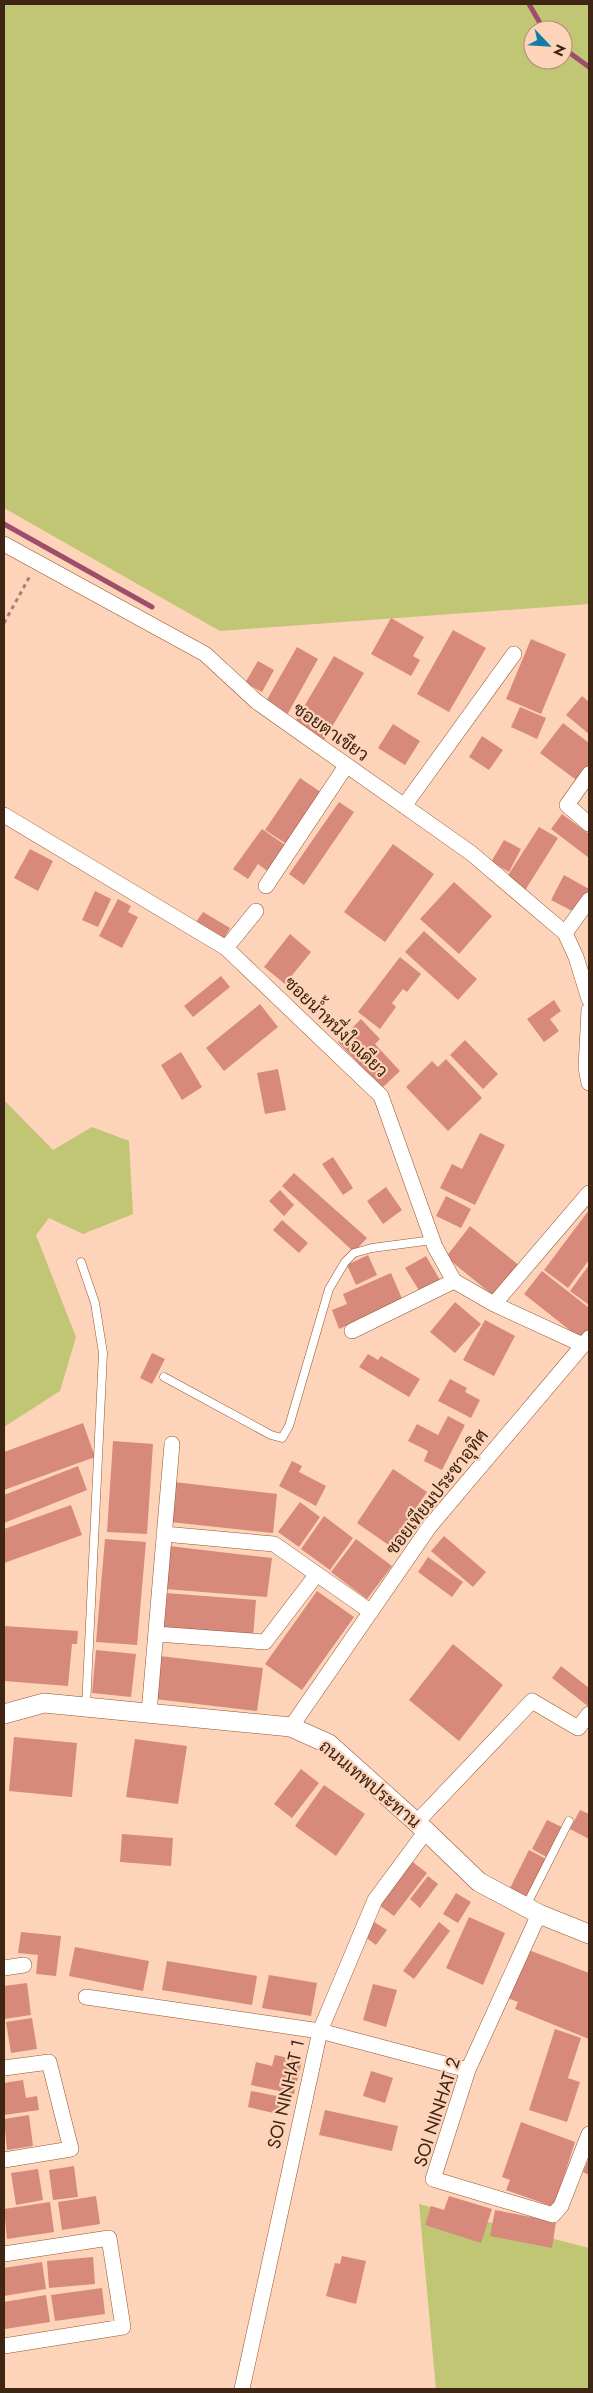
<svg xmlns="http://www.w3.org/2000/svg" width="593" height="2393" viewBox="0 0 593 2393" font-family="Jost,Sarabun,sans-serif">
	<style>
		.green { fill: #c0c674; fill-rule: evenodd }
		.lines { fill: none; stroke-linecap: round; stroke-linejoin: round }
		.stream { stroke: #9e4d6b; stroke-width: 5 }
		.building { fill: #d78a7b }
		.service-casing { stroke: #93562f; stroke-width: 9 }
		.minor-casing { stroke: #93562f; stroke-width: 16 }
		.tertiary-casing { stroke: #93562f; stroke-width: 20 }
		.path { stroke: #a5836d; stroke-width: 3; stroke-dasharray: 4 4; stroke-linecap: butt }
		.service { stroke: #fff; stroke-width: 8 }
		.minor { stroke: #fff; stroke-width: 15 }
		.tertiary { stroke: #fff; stroke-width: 19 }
		.labels { text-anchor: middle; stroke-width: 4.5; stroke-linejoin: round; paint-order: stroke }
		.street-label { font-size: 18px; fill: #3f2514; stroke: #fdd3ba }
	</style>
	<rect width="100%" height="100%" fill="#fdd3ba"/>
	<!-- green -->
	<path class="green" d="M4,4H589V604L220,631L4,508ZM533,30H563V60H533Z
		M4,1100L53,1150L92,1127L129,1141L133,1214L83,1234L49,1218L36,1235L76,1337L60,1391L4,1427Z
		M419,2204L589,2248V2389H436Z"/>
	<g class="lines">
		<!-- stream -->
		<path class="stream" d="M529,4L544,30
			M563,48L589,67
			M4,524L152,607"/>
	</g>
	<!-- building -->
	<path class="building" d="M391,618L424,637L413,656L420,660L411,676L371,654Z
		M453,630L486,648L449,712L417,694Z
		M531,639L566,654L541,714L506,699Z
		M297,647L318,659L287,715L265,703Z
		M334,656L364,673L323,742L293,725Z
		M258,661L274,670L262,692L245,683Z
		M582,696L589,702V734L566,715Z
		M520,707L546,718L537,739L511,727Z
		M563,723L589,743V769L579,782L540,753Z
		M393,724L420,741L405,765L378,748Z
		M482,736L503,750L489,770L469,757Z
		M300,778L322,793L288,845L265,830Z
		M339,802L354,812L304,885L289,874Z
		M562,814L589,834V858L551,829Z
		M539,827L558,838L524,892L505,880Z
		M262,829L288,847L270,873L258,864L248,879L233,869Z
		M504,840L521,849L509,872L491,862Z
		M393,844L434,874L385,942L344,912Z
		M30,849L53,861L38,891L14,878Z
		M564,875L589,889L576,913L551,900Z
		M454,882L492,916L459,954L420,919Z
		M95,891L111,899L98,927L82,920Z
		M118,899L131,906L128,912L138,917L122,948L99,936Z
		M203,912L230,928L224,939L196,922Z
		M424,931L477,979L458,1000L405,952Z
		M290,934L311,952L285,984L264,967Z
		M400,957L421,974L407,992L403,989L392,1003L396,1007L380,1029L358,1012Z
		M221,976L230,987L193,1017L184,1006Z
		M554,1000L561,1011L550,1019L559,1031L544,1042L527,1019Z
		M260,1004L278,1027L224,1071L206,1048Z
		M361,1019L380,1039L375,1044L400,1071L382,1088L338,1042Z
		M465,1040L498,1074L483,1089L450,1055Z
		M181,1052L202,1087L182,1100L161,1065Z
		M446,1059L482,1098L448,1131L406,1087L432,1061L438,1067Z
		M278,1069L286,1110L265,1114L257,1073Z
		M480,1133L505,1145L475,1205L440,1188L452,1164L462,1169Z
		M333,1157L353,1188L343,1195L322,1164Z
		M294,1173L367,1238L354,1252L282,1186Z
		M386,1187L402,1210L383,1224L367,1201Z
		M280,1190L294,1205L284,1216L269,1201Z
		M446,1196L471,1209L461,1228L436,1216Z
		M589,1210V1260L568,1288L544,1270Z
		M282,1220L308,1243L299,1253L273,1230Z
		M470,1226L520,1266L495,1297L446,1257Z
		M368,1255L377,1275L356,1285L347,1265Z
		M426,1256L440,1280L420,1292L405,1268Z
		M589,1265V1305L570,1291Z
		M542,1271L589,1308V1328L581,1339L524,1294Z
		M391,1273L403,1301L339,1329L332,1310L347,1304L343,1294Z
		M455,1302L481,1324L455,1353L430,1332Z
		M485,1320L515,1336L494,1376L463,1360Z
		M152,1353L165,1359L152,1384L140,1378Z
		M368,1354L378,1360L381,1356L420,1379L409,1397L359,1367Z
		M450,1379L467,1388L465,1392L480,1400L471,1418L438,1401Z
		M448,1416L465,1425L442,1470L424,1461L428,1451L408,1441L417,1424L438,1435Z
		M83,1423L95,1457L4,1490V1452Z
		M113,1441L153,1444L147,1534L107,1532Z
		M292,1461L302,1466L299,1472L326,1486L316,1506L279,1486Z
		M78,1466L87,1490L4,1523V1495Z
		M393,1469L427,1492L390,1546L357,1523Z
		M174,1482L277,1494L273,1533L170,1522Z
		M300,1502L320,1517L299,1547L278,1532Z
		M71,1505L82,1535L4,1563V1529Z
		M324,1516L353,1538L330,1570L301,1549Z
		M444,1536L486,1572L473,1587L431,1551Z
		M105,1539L146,1542L137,1645L96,1642Z
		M356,1539L392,1566L367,1599L331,1572Z
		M169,1546L272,1558L267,1597L165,1589Z
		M428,1557L463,1582L452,1597L418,1572Z
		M317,1591L354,1617L302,1690L265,1664Z
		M166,1593L256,1600L253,1638L162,1631Z
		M4,1626L78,1631L77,1644H72L68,1686L4,1681Z
		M453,1644L503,1685L459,1741L409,1700Z
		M96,1650L136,1654L131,1697L92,1693Z
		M160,1656L263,1668L257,1711L155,1699Z
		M561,1666L589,1688V1707L552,1678Z
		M14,1737L77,1743L72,1797L9,1791Z
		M135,1739L187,1746L178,1804L126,1797Z
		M301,1769L319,1783L292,1818L274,1804Z
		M324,1785L365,1814L336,1856L295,1826Z
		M580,1810L589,1814V1839L570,1829Z
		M547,1820L564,1828L548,1858L532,1849Z
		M122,1834L173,1838L171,1866L120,1862Z
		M529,1850L546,1859L525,1901L508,1892Z
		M409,1859L427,1873L394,1916L376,1903Z
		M428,1876L438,1884L420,1908L410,1899Z
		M456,1893L471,1902L458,1923L443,1914Z
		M469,1917L505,1933L483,1985L446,1968Z
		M371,1920L387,1930L376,1945L361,1934Z
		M439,1922L450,1931L414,1979L403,1971Z
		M21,1932L61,1936L56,1976L36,1974L38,1955L18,1953Z
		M75,1947L149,1961L143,1991L69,1976Z
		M526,1949L589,1973V2039L515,2009L518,2002L507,1998Z
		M167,1961L257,1976L252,2005L162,1990Z
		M269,1975L317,1983L311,2016L262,2008Z
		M27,1983L31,2015L4,2019V1986Z
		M373,1984L397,1990L386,2027L363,2020Z
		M32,2018L37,2049L11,2053L6,2022Z
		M555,2029L581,2038L568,2078L580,2082L567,2122L529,2110Z
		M275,2055L302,2061L294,2094L251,2085L256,2062L272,2066Z
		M371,2071L393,2078L385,2103L363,2096Z
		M23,2080L26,2098L37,2096L39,2110L4,2115V2083Z
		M251,2091L282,2097L278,2114L248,2107Z
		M325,2110L398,2126L392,2151L319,2135Z
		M29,2115L33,2146L7,2150L4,2119Z
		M521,2122L575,2142L554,2207L506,2190L510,2180L502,2177Z
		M589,2158V2175L583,2172Z
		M74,2166L78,2197L53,2200L49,2170Z
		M38,2169L43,2200L16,2205L11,2173Z
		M96,2196L100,2224L62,2230L58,2202Z
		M449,2196L492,2209L481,2243L425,2225L431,2206L444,2210Z
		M50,2202L54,2232L7,2239L4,2209Z
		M495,2210L556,2222L552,2248L490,2236Z
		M342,2256L366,2261L356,2304L326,2296L335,2263L340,2264Z
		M93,2257L95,2284L49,2288L47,2261Z
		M42,2262L46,2289L4,2296V2268Z
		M102,2288L105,2314L55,2321L51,2295Z
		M46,2295L50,2322L5,2329L4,2302Z"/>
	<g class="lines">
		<defs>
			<path id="service" d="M81,1262L95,1303L103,1353L86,1707
				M164,1377L271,1435L282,1438L289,1426L329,1289L345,1262L354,1253L372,1248L433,1240
				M526,1906L569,1821"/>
			<path id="minor" d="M4,544L205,654L257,702L471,853L565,933L576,957L589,999
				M589,774L567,805L589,824
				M404,806L514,654
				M4,815L226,948L381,1096L435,1247L454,1281L494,1304L583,1345
				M266,886L346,766
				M565,933L589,900
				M226,948L256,911
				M589,1010L586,1068L589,1083
				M494,1304L589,1193
				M352,1331L454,1281
				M164,1534L274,1544L371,1612
				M156,1634L265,1642L317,1574
				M149,1713L172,1444
				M291,1727L430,1526L589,1338
				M416,1823L532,1701L578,1728L589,1714
				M539,1914L468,2070L433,2179L553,2215L561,2206L589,2134
				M4,1968L24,1965
				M86,1997L320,2031L468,2070
				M4,2068L49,2062L71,2149L4,2160
				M4,2254L109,2238L123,2327L4,2346
				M242,2389L320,2031L375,1900L426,1831"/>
			<path id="tertiary" d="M4,1714L44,1703L291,1727L329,1744L426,1831L479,1882L539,1914L589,1934"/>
		</defs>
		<!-- service casing -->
		<use href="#service" class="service-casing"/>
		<!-- minor casing -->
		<use href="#minor" class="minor-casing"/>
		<!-- tertiary casing -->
		<use href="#tertiary" class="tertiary-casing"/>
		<!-- path -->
		<path class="path" d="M4,623L30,576"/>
		<!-- service -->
		<use href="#service" class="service"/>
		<!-- minor -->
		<use href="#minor" class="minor"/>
		<!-- tertiary -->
		<use href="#tertiary" class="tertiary"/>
	</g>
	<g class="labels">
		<!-- street labels -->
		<g class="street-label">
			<text transform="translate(331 732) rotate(35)" y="6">ซอยตาเขียว</text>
			<text transform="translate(336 1027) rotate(44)" y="6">ซอยน้ำหนึ่งใจเดียว</text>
			<text transform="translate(437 1492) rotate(-52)" y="6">ซอยเทียมประชาอุทิศ</text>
			<text transform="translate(370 1784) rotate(40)" y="6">ถนนเทพประทาน</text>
			<text transform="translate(286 2094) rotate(-77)" y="6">SOI NINHAT 1</text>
			<text transform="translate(437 2112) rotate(-72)" y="6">SOI NINHAT 2</text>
		</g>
	</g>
	<!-- border -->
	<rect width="593" height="2393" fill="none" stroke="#3f2514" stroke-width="10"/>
	<!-- north arrow -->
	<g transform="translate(548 45) rotate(115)"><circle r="24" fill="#fdd3ba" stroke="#b18d78"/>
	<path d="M0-4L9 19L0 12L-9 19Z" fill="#147da7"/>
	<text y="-8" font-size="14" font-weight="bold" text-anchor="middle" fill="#3f2514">N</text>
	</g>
</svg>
